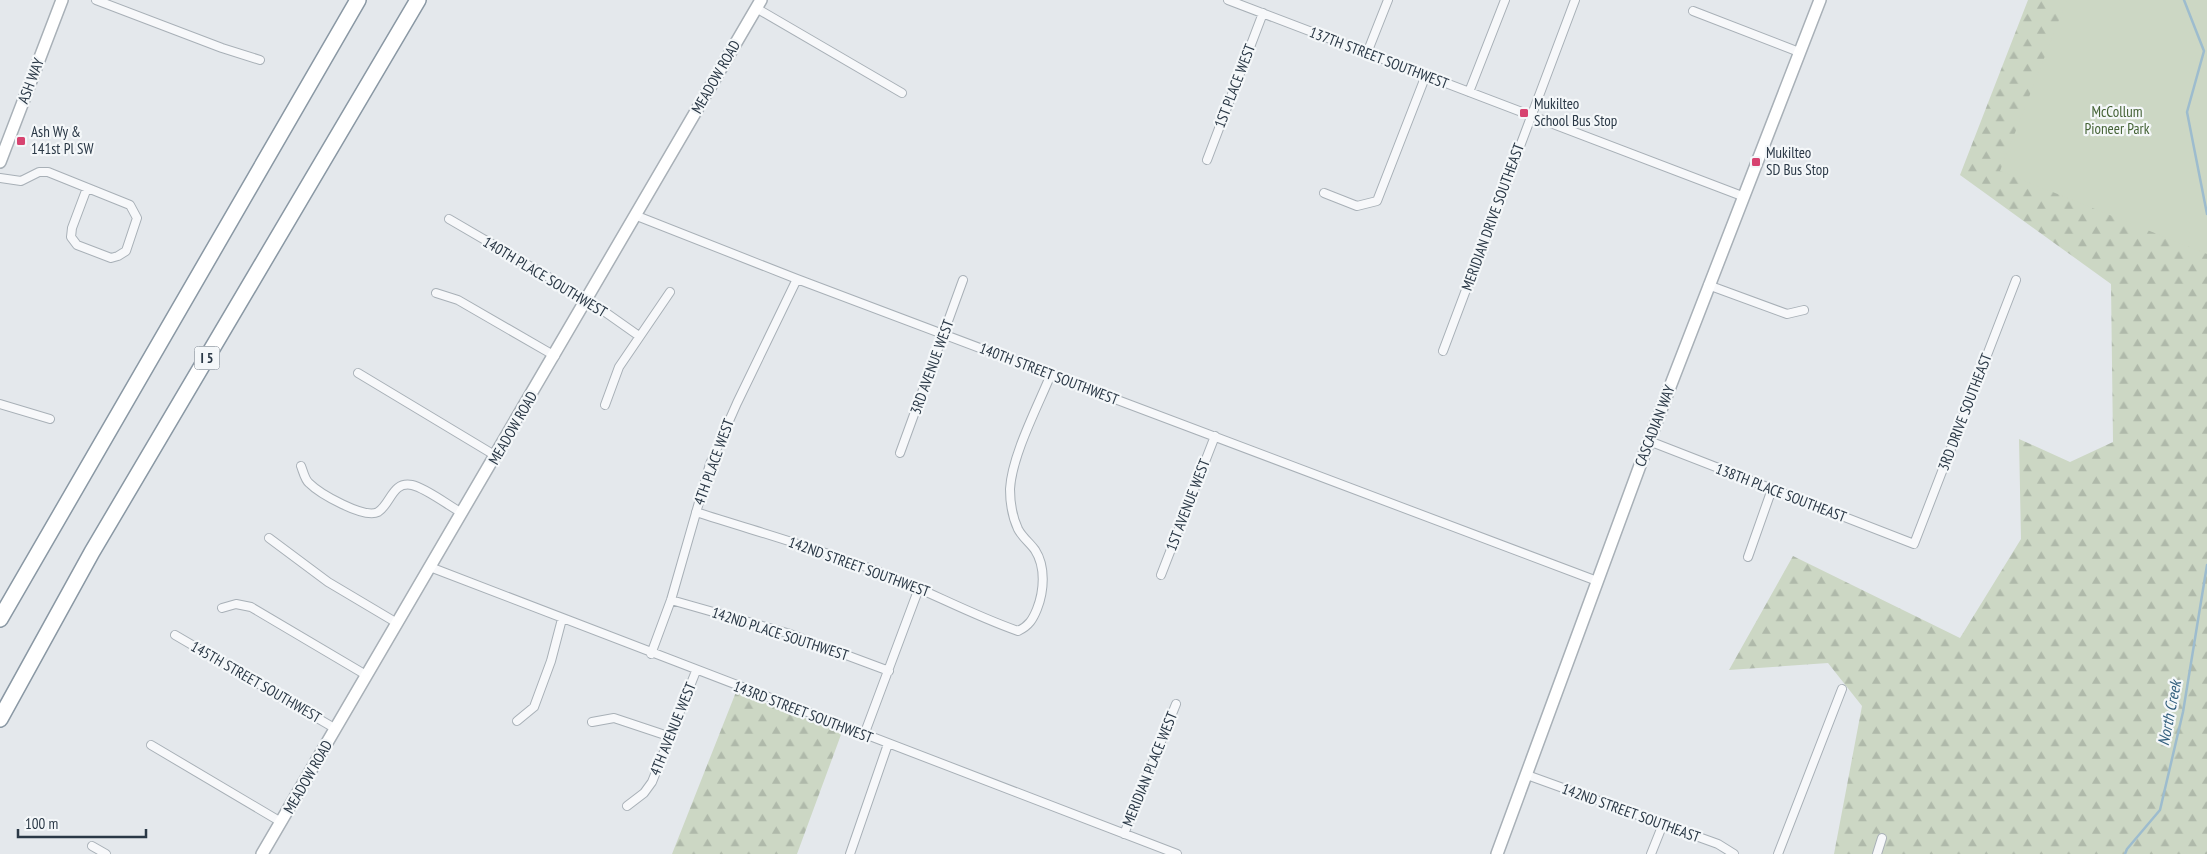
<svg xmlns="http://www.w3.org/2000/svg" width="2207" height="854" viewBox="0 0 2207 854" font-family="'PT Sans Narrow',sans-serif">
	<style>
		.forest { fill: url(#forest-firs) }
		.green { fill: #ccd7c4 }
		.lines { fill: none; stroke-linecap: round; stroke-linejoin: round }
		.stream { stroke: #9dbcce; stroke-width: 2.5 }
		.street-casing { stroke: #a8b0b7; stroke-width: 10 }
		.secondary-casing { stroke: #a8b0b7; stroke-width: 14 }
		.highway-casing { stroke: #8a98a4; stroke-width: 18 }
		.street { stroke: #f7f8fa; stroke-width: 8 }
		.secondary { stroke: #fff; stroke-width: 11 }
		.highway { stroke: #fff; stroke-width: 15 }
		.poi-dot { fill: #d74370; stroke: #f4f7f9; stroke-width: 2 }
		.labels { text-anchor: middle; stroke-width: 4.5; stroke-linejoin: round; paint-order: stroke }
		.shield { fill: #f4f7f9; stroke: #67717c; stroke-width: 1 }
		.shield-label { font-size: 14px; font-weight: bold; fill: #2a3846 }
		.street-label { font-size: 15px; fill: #2a3846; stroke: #f4f7f9 }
		.poi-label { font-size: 15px; fill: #2a3846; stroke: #f4f7f9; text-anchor: start }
		.park-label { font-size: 15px; fill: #456336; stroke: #f4f7f9 }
		.water-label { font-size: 16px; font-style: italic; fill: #315e7d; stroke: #f4f7f9 }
	</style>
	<defs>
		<pattern id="forest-firs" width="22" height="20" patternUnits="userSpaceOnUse" patternTransform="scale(1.25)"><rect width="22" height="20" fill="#ccd7c4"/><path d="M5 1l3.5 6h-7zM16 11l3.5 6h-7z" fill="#afb9aa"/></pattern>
	</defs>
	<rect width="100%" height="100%" fill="#e4e8ec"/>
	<!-- forest -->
	<path class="forest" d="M2028,0H2207V854H1834L1862,706L1828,663L1729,670L1793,556L1960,638L2021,539L2019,439L2070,462L2113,442L2111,284L1960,175Z
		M736,692L842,732L797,854H672Z"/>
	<!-- green -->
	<path class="green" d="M2067,0H2207V254L2000,171Z"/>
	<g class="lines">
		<!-- stream -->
		<path class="stream" d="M2184,0L2204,51L2187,112L2207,214
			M2125,854L2127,849L2160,810L2183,712L2207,565"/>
		<defs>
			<path id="street" d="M96,0L222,48L260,60
				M1228,0L1742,196
				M756,8L902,93
				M1693,11L1799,52
				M1367,53L1388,0
				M1469,92L1505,0
				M1207,160L1263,13
				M0,178L21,181L39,172H48L130,205L137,218L126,251L118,256L111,258L77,245L71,237L72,228L87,188
				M1324,193L1357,206L1377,201L1426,75
				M637,216L797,279L1597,581
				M449,219L588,300L639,336
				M1708,285L1787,314L1804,310
				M436,293L458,300L555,356
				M1443,351L1575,0
				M358,373L496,456
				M0,404L50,419
				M605,405L619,367L670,292
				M1649,441L1914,544L2016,280
				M900,453L963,280
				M301,466C303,471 305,480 309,483C320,494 364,519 378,512C391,504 392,481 412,485C426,488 449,506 462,513
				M696,512C755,531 816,548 874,570C923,588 969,614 1018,631C1029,626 1033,619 1037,609C1044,591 1046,567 1035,550C1030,543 1022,537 1018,529C1012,516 1010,503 1010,489C1012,455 1038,406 1051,374
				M269,538L328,582L397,623
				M1748,557L1772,489
				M430,567L1177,854
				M1161,575L1215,436
				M671,600L787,633L889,671
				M222,608L236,604L251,607L366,675
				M175,635L336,729
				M651,654L671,600L710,464L737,403L797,279
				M517,721L534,707L551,661L562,619
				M592,722L614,718L671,737
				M864,735L919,588
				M151,745L281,822
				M1527,775L1718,844L1734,854
				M627,806L644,793L652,782L696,671
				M1124,834L1176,704
				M92,846L106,854
				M850,854L888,744
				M1651,854L1663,824
				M1778,854L1842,689
				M1877,854L1882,838"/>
			<path id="secondary" d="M0,162L62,0
				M262,854L761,0
				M1497,854L1649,441L1820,0"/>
			<path id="highway" d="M0,619L358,0
				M0,719L92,552L418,0"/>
		</defs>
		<!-- street casing -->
		<use href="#street" class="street-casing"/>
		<!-- secondary casing -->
		<use href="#secondary" class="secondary-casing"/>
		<!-- highway casing -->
		<use href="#highway" class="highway-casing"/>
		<!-- street -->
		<use href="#street" class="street"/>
		<!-- secondary -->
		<use href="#secondary" class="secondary"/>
		<!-- highway -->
		<use href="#highway" class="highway"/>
	</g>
	<!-- markers -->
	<g class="poi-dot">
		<rect x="1519" y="108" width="10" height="10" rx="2.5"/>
		<rect x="16" y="136" width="10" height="10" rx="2.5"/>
		<rect x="1751" y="157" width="10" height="10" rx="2.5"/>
	</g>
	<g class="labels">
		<!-- shield labels -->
		<rect class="shield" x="194.5" y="346.5" width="25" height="23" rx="4"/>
		<g class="shield-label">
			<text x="207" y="363">I 5</text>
		</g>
		<!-- street labels -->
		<g class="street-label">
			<text transform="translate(1379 58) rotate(21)" y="5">137TH STREET SOUTHWEST</text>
			<text transform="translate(716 77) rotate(-60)" y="5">MEADOW ROAD</text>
			<text transform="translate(31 81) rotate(-69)" y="5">ASH WAY</text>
			<text transform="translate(1235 86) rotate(-69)" y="5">1ST PLACE WEST</text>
			<text transform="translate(1493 217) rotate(-70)" y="5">MERIDIAN DRIVE SOUTHEAST</text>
			<text transform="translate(545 277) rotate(31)" y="5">140TH PLACE SOUTHWEST</text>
			<text transform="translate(932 367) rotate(-70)" y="5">3RD AVENUE WEST</text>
			<text transform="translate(1049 374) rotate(21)" y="5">140TH STREET SOUTHWEST</text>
			<text transform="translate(1965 412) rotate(-69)" y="5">3RD DRIVE SOUTHEAST</text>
			<text transform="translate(1655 426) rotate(-69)" y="5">CASCADIAN WAY</text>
			<text transform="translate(513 428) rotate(-60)" y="5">MEADOW ROAD</text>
			<text transform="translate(714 462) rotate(-70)" y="5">4TH PLACE WEST</text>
			<text transform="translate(1781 493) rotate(21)" y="5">138TH PLACE SOUTHEAST</text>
			<text transform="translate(1188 505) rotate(-69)" y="5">1ST AVENUE WEST</text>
			<text transform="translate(859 567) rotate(20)" y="5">142ND STREET SOUTHWEST</text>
			<text transform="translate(780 634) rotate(18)" y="5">142ND PLACE SOUTHWEST</text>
			<text transform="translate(256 682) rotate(30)" y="5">145TH STREET SOUTHWEST</text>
			<text transform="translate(803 712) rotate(21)" y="5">143RD STREET SOUTHWEST</text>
			<text transform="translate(673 729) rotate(-68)" y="5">4TH AVENUE WEST</text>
			<text transform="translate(1150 769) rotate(-68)" y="5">MERIDIAN PLACE WEST</text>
			<text transform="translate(308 777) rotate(-60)" y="5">MEADOW ROAD</text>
			<text transform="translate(1631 813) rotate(20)" y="5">142ND STREET SOUTHEAST</text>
		</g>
		<!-- poi labels -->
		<g class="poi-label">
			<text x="1534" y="109">Mukilteo<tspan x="1534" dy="17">School Bus Stop</tspan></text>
			<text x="31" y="137">Ash Wy &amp;<tspan x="31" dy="17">141st Pl SW</tspan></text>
			<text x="1766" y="158">Mukilteo<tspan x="1766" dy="17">SD Bus Stop</tspan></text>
		</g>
		<!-- park labels -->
		<g class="park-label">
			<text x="2117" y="117">McCollum<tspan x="2117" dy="17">Pioneer Park</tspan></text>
		</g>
		<!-- water labels -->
		<g class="water-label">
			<text transform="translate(2169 713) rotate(-79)" y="6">North Creek</text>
		</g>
	</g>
	<!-- scale -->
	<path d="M18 829v8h128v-8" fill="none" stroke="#2a3846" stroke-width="2.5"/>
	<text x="25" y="829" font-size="15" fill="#2a3846" stroke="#f4f7f9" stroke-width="4" paint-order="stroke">100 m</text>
</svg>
